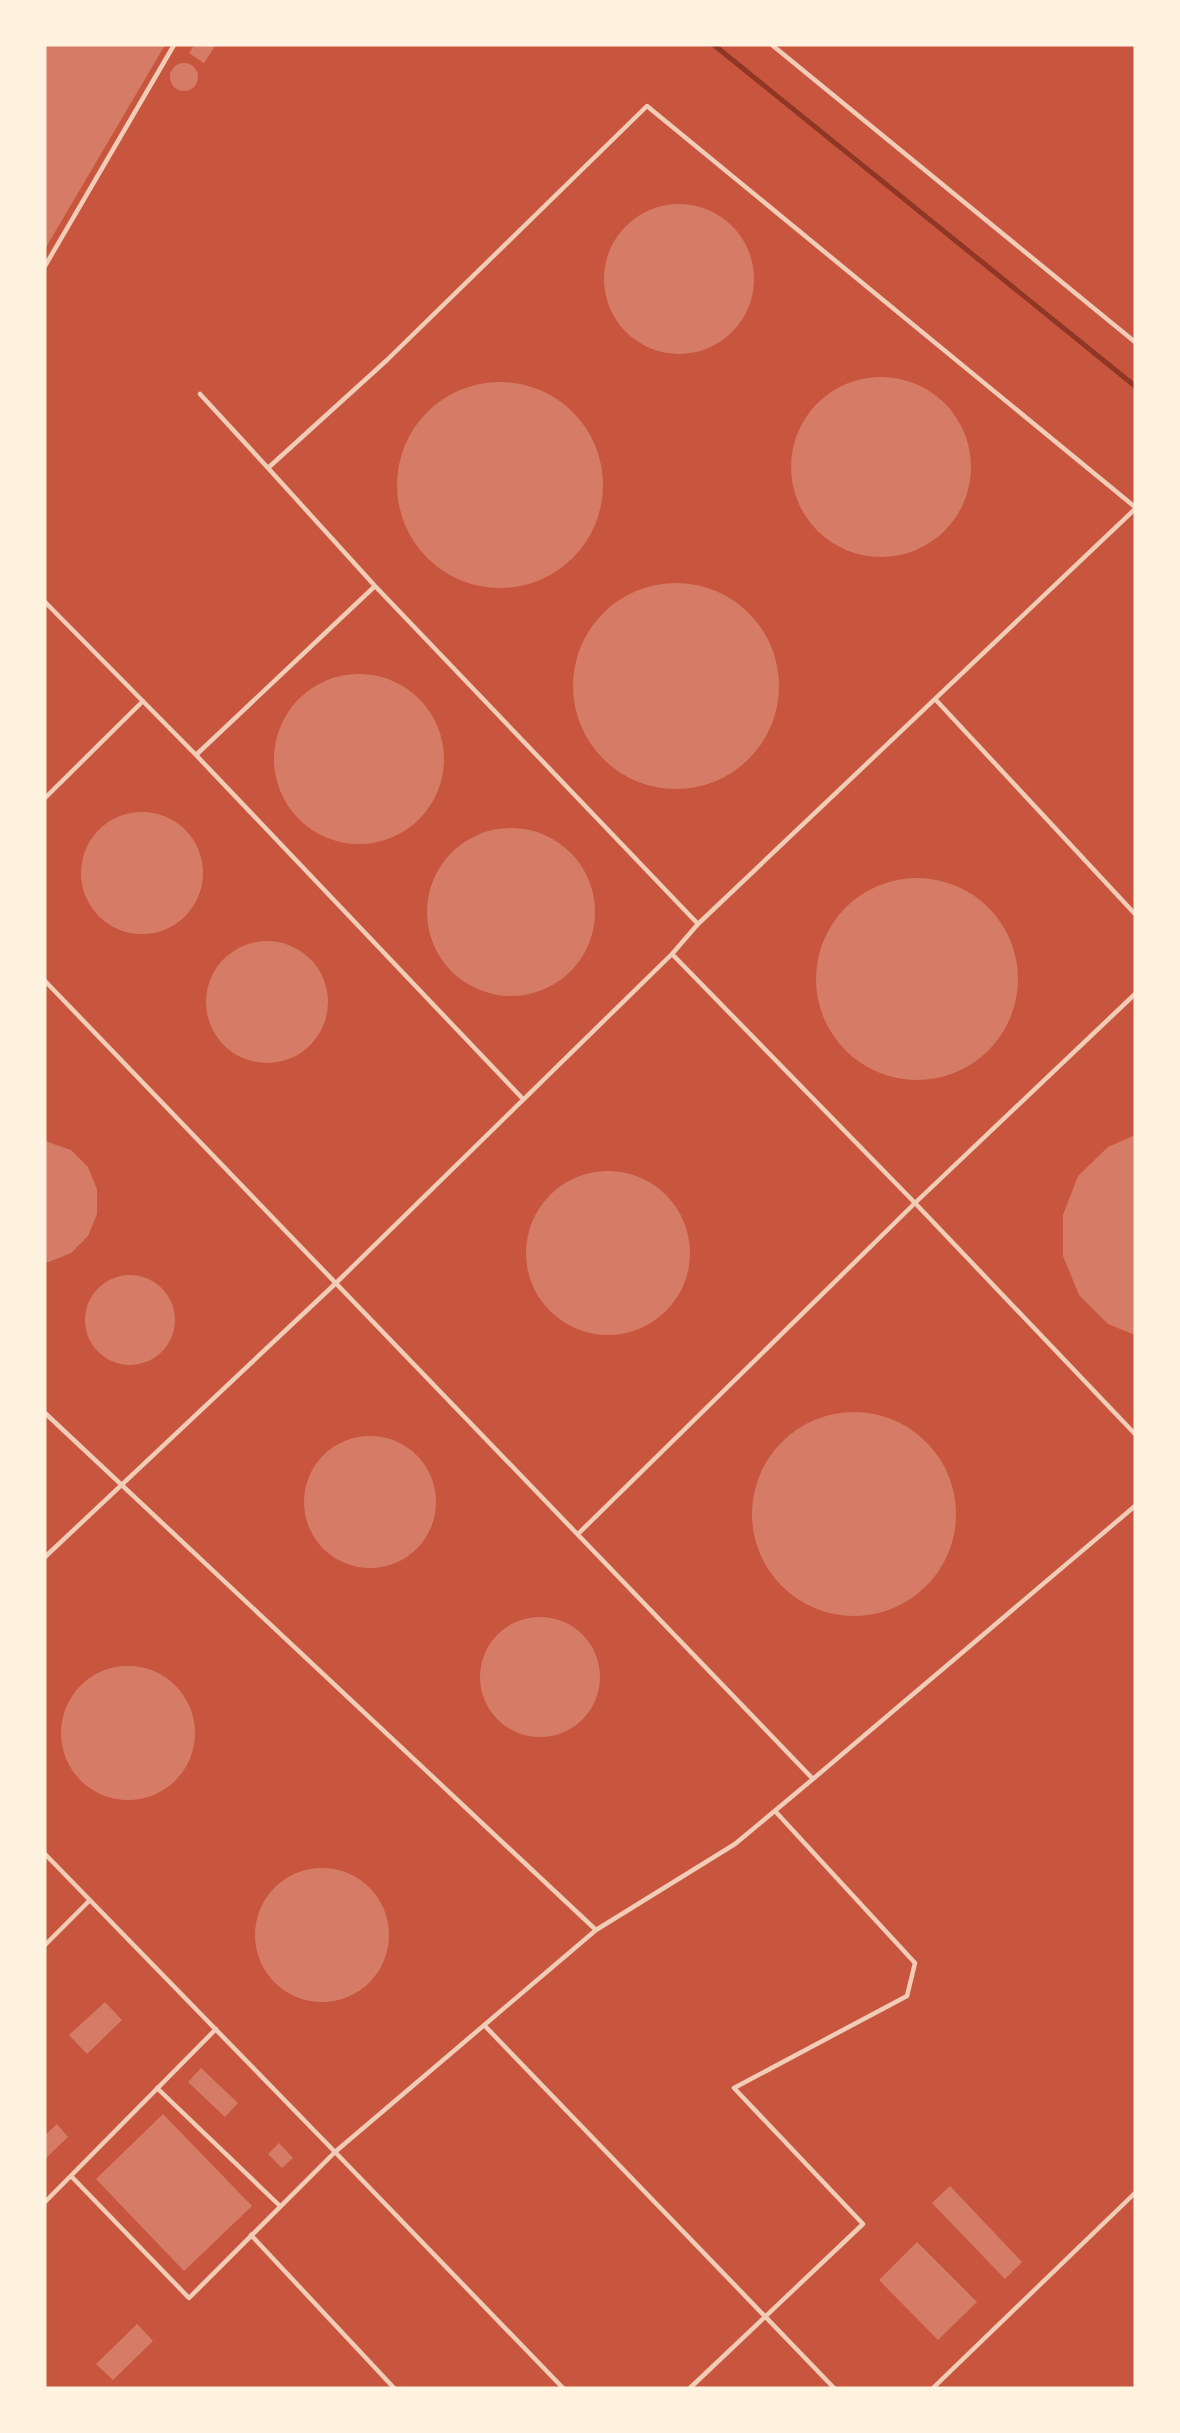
<svg xmlns="http://www.w3.org/2000/svg" width="1180" height="2433" viewBox="0 0 1180 2433" font-family="'Asap Condensed',sans-serif">
	<style>
		.lines { fill: none; stroke-linecap: round; stroke-linejoin: round }
		.stream { stroke: #8f3625; stroke-width: 5 }
		.building { fill: #d67c66 }
		.service { stroke: #f1ccb7; stroke-width: 4.5 }
	</style>
	<rect width="100%" height="100%" fill="#c8553d"/>
	<g class="lines">
		<!-- stream -->
		<path class="stream" d="M714,45L1135,386"/>
	</g>
	<!-- building -->
	<path class="building" d="M45,45H165L45,249Z
		M194,45H214L215,46L204,63L189,53Z
		M170 77a14 14 0 1 1 28 0a14 14 0 1 1-28 0Z
		M604 279a75 75 0 1 1 150 0a75 75 0 1 1-150 0Z
		M791 467a90 90 0 1 1 180 0a90 90 0 1 1-180 0Z
		M397 485a103 103 0 1 1 206 0a103 103 0 1 1-206 0Z
		M573 686a103 103 0 1 1 206 0a103 103 0 1 1-206 0Z
		M274 759a85 85 0 1 1 170 0a85 85 0 1 1-170 0Z
		M81 873a61 61 0 1 1 122 0a61 61 0 1 1-122 0Z
		M427 912a84 84 0 1 1 168 0a84 84 0 1 1-168 0Z
		M816 979a101 101 0 1 1 202 0a101 101 0 1 1-202 0Z
		M206 1002a61 61 0 1 1 122 0a61 61 0 1 1-122 0Z
		M1135,1135V1335L1108,1324L1079,1295L1063,1256V1215L1078,1176L1108,1147Z
		M45,1141L71,1150L88,1167L97,1189V1214L88,1236L71,1253L49,1262H45Z
		M526 1253a82 82 0 1 1 164 0a82 82 0 1 1-164 0Z
		M85 1320a45 45 0 1 1 90 0a45 45 0 1 1-90 0Z
		M752 1514a102 102 0 1 1 204 0a102 102 0 1 1-204 0Z
		M304 1502a66 66 0 1 1 132 0a66 66 0 1 1-132 0Z
		M480 1677a60 60 0 1 1 120 0a60 60 0 1 1-120 0Z
		M61 1733a67 67 0 1 1 134 0a67 67 0 1 1-134 0Z
		M255 1935a67 67 0 1 1 134 0a67 67 0 1 1-134 0Z
		M105,2002L122,2020L87,2054L69,2035Z
		M201,2068L238,2103L225,2117L188,2082Z
		M163,2114L252,2206L184,2271L96,2179Z
		M57,2124L68,2137L45,2159V2135Z
		M279,2143L293,2158L282,2168L268,2154Z
		M950,2186L1022,2262L1005,2279L932,2203Z
		M917,2242L977,2302L938,2340L879,2280Z
		M137,2324L153,2341L113,2380L96,2364Z"/>
	<g class="lines">
		<!-- service -->
		<path class="service" d="M772,45L1135,342
			M45,266L174,45
			M200,394L268,468
			M375,586L196,755L523,1099
			M45,602L196,755
			M935,699L1135,914
			M45,798L143,701
			M698,924L375,586L268,468L387,360L647,106L1135,507
			M672,954L915,1203L1135,1434
			M45,981L813,1779L1135,1506
			M45,1413L596,1930L735,1844L813,1779
			M578,1534L915,1203L1135,994
			M45,1557L336,1283L672,954L698,924L1135,509
			M45,1854L335,2152L596,1930
			M45,1945L90,1900
			M484,2025L834,2388
			M157,2088L280,2206
			M71,2176L189,2298L335,2152L563,2388
			M45,2202L216,2029
			M251,2235L394,2388
			M690,2388L863,2224L734,2088L907,1996L915,1963L775,1811
			M933,2388L1135,2193"/>
	</g>
	<!-- border -->
	<rect width="1180" height="2433" fill="none" stroke="#fff3e0" stroke-width="93"/>
</svg>
